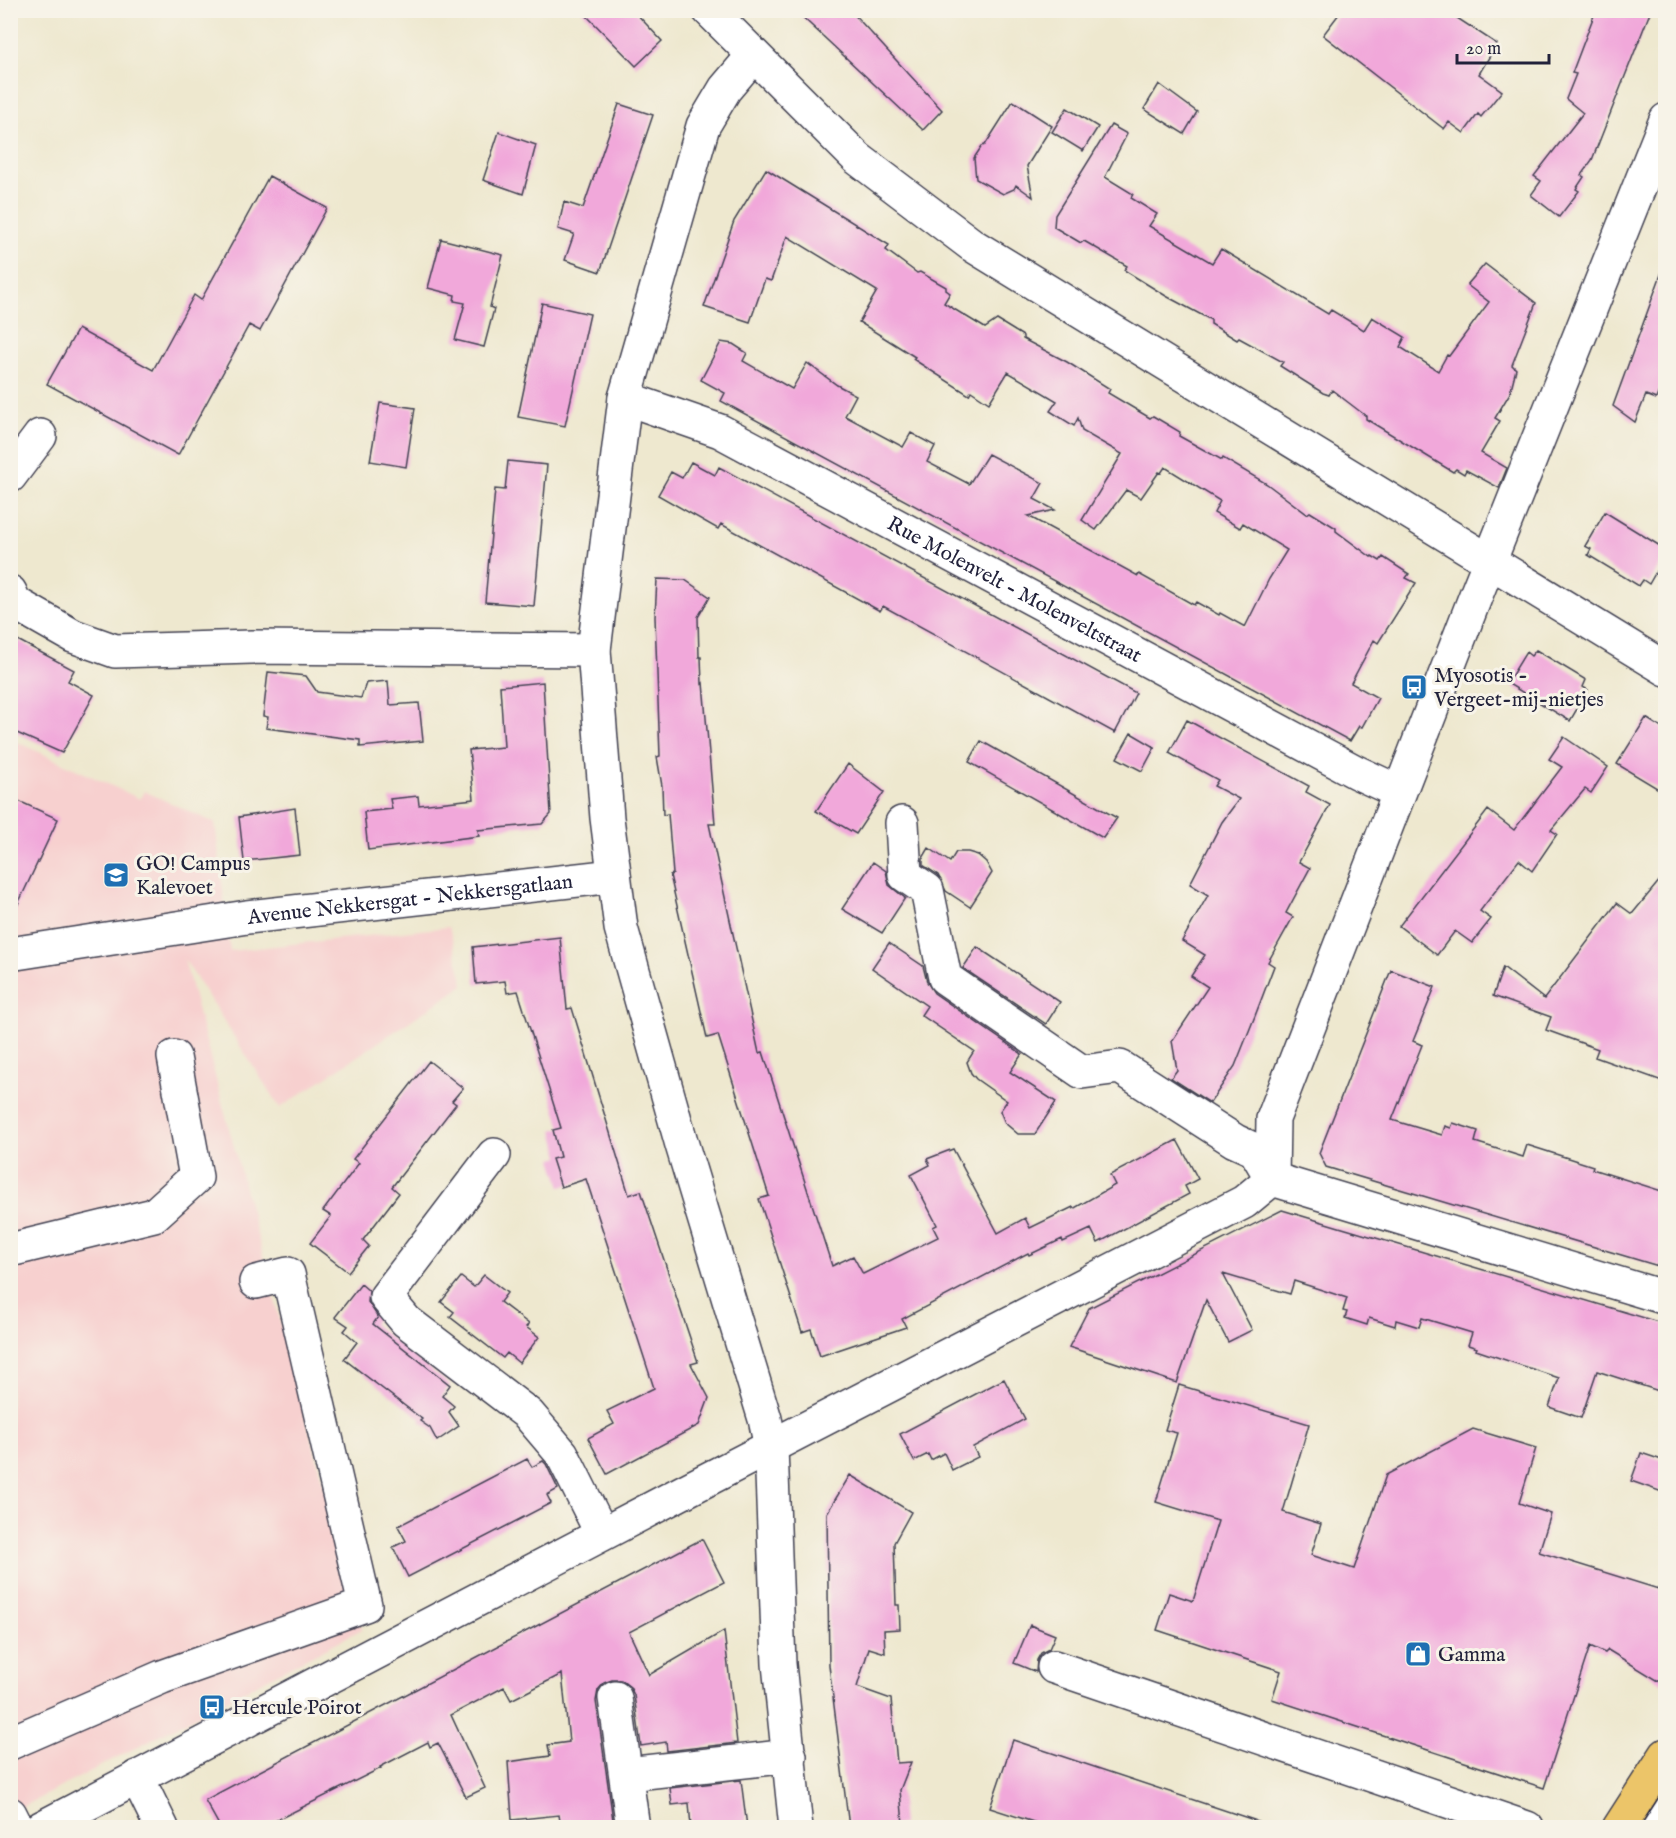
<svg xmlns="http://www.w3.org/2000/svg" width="1676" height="1838" viewBox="0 0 1676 1838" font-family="'IM FELL English',serif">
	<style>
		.built { fill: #f7d0cf }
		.building { fill: #f1a8da }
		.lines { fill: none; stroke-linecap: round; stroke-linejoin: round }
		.minor-casing { stroke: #414051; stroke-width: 36 }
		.major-casing { stroke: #414051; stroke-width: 36 }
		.minor { stroke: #fff; stroke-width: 33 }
		.major { stroke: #ecc569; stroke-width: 33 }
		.tram { stroke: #22223b; stroke-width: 1.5 }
		.labels { text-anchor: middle; stroke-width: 6; stroke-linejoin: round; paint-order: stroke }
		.street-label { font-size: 21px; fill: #22223b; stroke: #f7f3e8 }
		.poi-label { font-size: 21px; fill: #22223b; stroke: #f7f3e8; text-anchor: start }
	</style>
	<rect width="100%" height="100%" fill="#f7f3e8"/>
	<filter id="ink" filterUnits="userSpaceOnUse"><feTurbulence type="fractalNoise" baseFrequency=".0167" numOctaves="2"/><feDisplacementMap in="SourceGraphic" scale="12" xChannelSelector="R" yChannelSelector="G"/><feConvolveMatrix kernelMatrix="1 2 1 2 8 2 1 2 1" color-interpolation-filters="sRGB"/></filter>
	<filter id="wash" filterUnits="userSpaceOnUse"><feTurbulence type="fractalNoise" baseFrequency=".008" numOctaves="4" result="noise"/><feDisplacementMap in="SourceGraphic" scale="24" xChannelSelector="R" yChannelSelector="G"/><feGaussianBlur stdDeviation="1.35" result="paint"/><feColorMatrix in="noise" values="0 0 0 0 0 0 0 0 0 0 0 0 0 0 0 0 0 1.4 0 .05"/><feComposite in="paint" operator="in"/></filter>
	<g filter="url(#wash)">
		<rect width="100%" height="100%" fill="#eee8cf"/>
		<!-- built -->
		<path class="built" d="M11,739L140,799L144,791L215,823L230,951L449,927L464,985L280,1108L184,959L362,1629L11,1813Z"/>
		<g id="blocks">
			<!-- building -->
			<path class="building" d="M581,10H633L662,41L636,66Z
				M795,10H850L942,110L923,130Z
				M1342,10H1445L1497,44L1479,74L1502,91L1481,117L1478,114L1464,133L1449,122L1444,129L1323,35Z
				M1596,10H1651L1592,160L1581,175L1584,177L1576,189L1579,191L1559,217L1531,195L1541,181L1534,176L1583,113L1566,99L1576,74L1572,73Z
				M1159,84L1197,112L1184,134L1144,109Z
				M1013,101L1052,126L1027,166L1033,197L1016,185L1014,189L1003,194L976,179L974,158L982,146L985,145Z
				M619,104L653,115L600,272L565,260L574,234L558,229L564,202L583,208Z
				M1067,108L1098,127L1083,151L1052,132Z
				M1111,125L1127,134L1105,177L1133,194L1131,198L1157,214L1149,226L1212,263L1221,249L1328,314L1331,310L1364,330L1372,317L1405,337L1400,347L1438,371L1447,355L1449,356L1489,302L1467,285L1485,264L1536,303L1512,365L1516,369L1510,393L1495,418L1500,421L1481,453L1507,468L1499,488L1466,470L1464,474L1456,469L1453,472L1366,419V416L1332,390L1329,395L1323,393L1280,366L1283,362L1239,338L1237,340L1211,324V320L1166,296L1124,270L1127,266L1084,241L1081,243L1054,227L1055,215Z
				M499,132L536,145L523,194L483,180Z
				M766,169L889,245L886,250L917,273L920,272L946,287V290L950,293L944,303L985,328L997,320L1023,336V339L1067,362L1110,389L1108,393L1150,418L1153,416L1180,432L1179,436L1222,460L1223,458L1267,484L1307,514L1310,512L1336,528V531L1371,557L1372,556L1380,561L1383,557L1409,574L1406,578L1416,583L1378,643L1374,640L1351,683L1378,698L1362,727L1359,726L1350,741L721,401L725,393L701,380L721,342L733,344L747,353L743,361L792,389L807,363L837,385L856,395L845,416L903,447L911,433L935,446L927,462L969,484L988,454L1043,483L1034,499L1055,510L1028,516L1138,576L1139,574L1194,605L1196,602L1219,615L1220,613L1245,627L1269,579L1287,550L1243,523L1240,528L1214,513L1220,501L1165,467L1161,473L1159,472L1141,498L1126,490L1096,530L1082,520L1122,454L1082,431L1078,418L1074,426L1050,411L1057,401L1008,372L989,403L971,391L969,395L913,359L915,357L859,322L877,291L787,236L771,281L765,279L750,322L704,307L734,221Z
				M269,176L327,208L260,331L249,325L178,455L47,384L78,329L153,370L194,295L201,300Z
				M441,239L503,255L490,307L494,309L484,347L455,340L465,303L454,301L455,295L428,288Z
				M1663,269H1665V376L1656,399L1646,395L1635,422L1613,406Z
				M542,303L590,314L565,426L518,417Z
				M380,403L415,408L406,467L370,461Z
				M508,461L547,465L534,606L485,602L495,489L505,490Z
				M691,462L715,475L719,467L1136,693L1115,733L883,606L880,611L721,524L718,529L658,495L671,472L682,478Z
				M1605,512L1665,549V556L1649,584L1643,580L1639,586L1588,555L1591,549L1585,546Z
				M657,579L685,580L710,597L698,617L699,657H701L702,684L703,683L715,824H709L759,1053L763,1052L832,1266L853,1256L863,1274L938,1237L933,1227L937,1225L911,1175L930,1165L927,1159L953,1149L998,1233L1025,1218L1030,1228L1073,1207V1209L1115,1185L1110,1175L1177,1140L1198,1179L1185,1186L1189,1194L1098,1243L1091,1229L1063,1242L1062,1239L1029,1255L1028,1253L902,1319L906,1327L820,1356L811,1329L802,1332L759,1199L769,1196L718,1035L707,1038L670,875L673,874L668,814L663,815L662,786L657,757L660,756L655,617Z
				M10,636L74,670L68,681L94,695L62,753L10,730Z
				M1536,650L1586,680L1583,687L1588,690L1570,721L1507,683L1526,652L1531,656Z
				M268,672L306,676L317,692L361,698L366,683L388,681L390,705L419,703L423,741L360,747V740L266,728L268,717L263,716Z
				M543,682L551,814L542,824L478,830L479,836L368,850L364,812L392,809L390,799L418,796L419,805L474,799L469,750L504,747L500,686Z
				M1646,718L1665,730V793L1617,764Z
				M1187,720L1309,786L1306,792L1330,805L1299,862L1310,868L1286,913L1293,917L1268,962L1274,966L1255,1016L1235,1066L1210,1103L1171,1078L1177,1070L1172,1041L1208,987L1191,976L1205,955L1182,941L1208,895L1190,884L1222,822L1239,799L1214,786L1218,780L1169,753Z
				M1131,733L1155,747L1142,771L1117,758Z
				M1564,737L1608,767L1591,793L1585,789L1551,830L1557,834L1532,871L1519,860L1480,911L1491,919L1472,943L1455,931L1437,955L1399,926L1488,810L1514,830L1562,767L1549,759Z
				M981,741L1117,818L1103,838L969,762Z
				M848,764L884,792L856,834L816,811Z
				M10,797L58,819L10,921Z
				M295,808L300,855L244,861L239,817Z
				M929,848L950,862L956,852H968L978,855L986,862L992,873L970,907L946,891L938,875L923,865V858Z
				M873,862L886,871L889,885L905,898L882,933L842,909Z
				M1665,874V1082L1595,1057L1598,1049L1546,1030L1551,1017L1493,996L1503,967L1544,999L1617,903L1632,914Z
				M560,937L567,1009L572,1008L629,1195L641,1191L698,1362L691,1364L709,1398L699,1425L607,1474L588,1438L614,1424L607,1411L654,1388L586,1179L561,1187L552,1159L560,1157L553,1130L561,1128L518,991L507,993L505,981L476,984L473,947Z
				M889,943L923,966L927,982L934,993L1022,1054L1010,1072L1056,1102L1035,1134H1018L1005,1123L1000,1111L1007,1101L976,1079L971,1073L967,1062L974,1051L921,1015L927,1006L872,968Z
				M977,947L1060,1002L1046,1024L963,968Z
				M1391,970L1435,987L1413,1041L1422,1045L1392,1120L1442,1135L1445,1126L1451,1128L1453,1123L1478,1131L1475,1142L1523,1157L1527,1145L1593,1166L1592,1169L1665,1192V1268L1326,1167L1319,1153Z
				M429,1061L463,1088L452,1101L456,1104L392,1187L399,1193L363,1240L369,1246L348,1272L310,1243L331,1216L323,1211L359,1163L353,1159Z
				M1282,1210L1665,1324V1393L1597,1371L1581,1418L1549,1407L1559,1378L1476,1350L1477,1348L1468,1345L1472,1333L1422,1318L1419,1327L1396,1320L1395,1326L1369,1318L1367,1325L1345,1318L1347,1312L1343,1311L1347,1298L1294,1281L1290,1294L1223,1274L1252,1330L1228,1342L1206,1300L1177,1383L1069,1347L1089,1308Z
				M484,1275L507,1293L500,1302L529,1324L526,1327L539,1337L519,1363L507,1353L503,1358L450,1317L454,1312L441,1302L461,1277L474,1287Z
				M361,1284L369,1291L368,1302L378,1317L373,1324L450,1385L442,1396L454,1406L449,1412L459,1426L437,1441L430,1428L420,1421L422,1419L344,1359L357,1342L344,1331L348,1326L335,1317Z
				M1004,1379L1025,1419L973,1447L978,1457L952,1470L944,1453L931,1460L928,1454L914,1461L900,1434Z
				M1179,1385L1309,1424L1283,1512L1321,1524L1311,1555L1354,1569L1386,1475L1473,1429L1536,1448L1519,1503L1551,1514L1539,1552L1665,1591V1685L1608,1650L1605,1653L1590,1646L1544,1788L1272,1699L1281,1671L1157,1630L1169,1593L1193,1601L1218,1521L1156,1502L1177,1433L1165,1430Z
				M1641,1453L1665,1461V1493L1631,1481Z
				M527,1459L532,1467L543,1461L546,1464L558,1489L547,1495L551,1503L408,1577L393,1547L406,1541L398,1526Z
				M850,1475L911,1512L894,1543L896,1605H899L900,1629L884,1630L885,1653L869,1648L857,1687L891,1699L897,1763L911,1762L900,1790L903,1824L891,1826V1827H849L829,1665L827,1513Z
				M702,1539L724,1582L629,1632L649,1675L724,1631L737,1743L667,1751L666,1742L641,1746L634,1695L630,1687L621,1680H612L604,1683L598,1690L596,1701L614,1827H561L559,1815L512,1820L508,1762L550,1756L548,1745L569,1742L562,1674L511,1700L504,1687L451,1715L485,1788L466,1797L438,1743L430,1747L428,1742L380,1767L381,1768L263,1827H220L205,1800Z
				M1030,1625L1055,1635L1049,1649L1041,1653L1037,1660L1036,1672L1014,1663Z
				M1013,1740L1263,1823L1262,1827H1049L990,1808Z
				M741,1780L747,1827H691L689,1803L672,1805L670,1788Z"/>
		</g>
	</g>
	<g filter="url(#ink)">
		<use href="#blocks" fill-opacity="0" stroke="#414051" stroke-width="1.5"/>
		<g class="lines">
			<defs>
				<g id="minor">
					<path d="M709,10L857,158L972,245L1666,669"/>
					<path d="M753,56L725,89L703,126L625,398L594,650L607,818L621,928L682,1145L765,1419L771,1447L779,1664L796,1828"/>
					<path id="s1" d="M625,398L720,431L1356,772L1399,792"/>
					<path d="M10,476L40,436"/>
					<path d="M10,592L15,603L73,636L115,651L252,647L594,650"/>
					<path d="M902,823L905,875L927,890L945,978L1082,1072L1120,1067L1235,1141L1255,1150L1272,1179L1666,1298"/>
					<path id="s2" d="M10,954L247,917L614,876"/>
					<path d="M494,1155L386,1297L406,1321L528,1414L562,1454L602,1534"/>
					<path d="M10,1250L154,1215L196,1177L174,1057"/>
					<path d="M1054,1667L1527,1828"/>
					<path d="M615,1698L633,1828"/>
					<path d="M10,1743L162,1677L365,1605L288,1274L256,1282"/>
					<path d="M627,1774L790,1756"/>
					<path d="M137,1777L162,1828"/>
					<path d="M10,1814L17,1828"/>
					<path d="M41,1828L683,1492L1244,1202L1272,1179L1273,1119L1476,595L1666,120"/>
					<path d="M1647,1828L1666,1799"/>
				</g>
				<path id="major" d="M1619,1828L1666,1755"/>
			</defs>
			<!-- minor casing -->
			<use href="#minor" class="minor-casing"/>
			<!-- major casing -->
			<use href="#major" class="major-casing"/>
			<!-- minor -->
			<use href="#minor" class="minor"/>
			<!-- major -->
			<use href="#major" class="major"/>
			<!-- tram -->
			<path class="tram" d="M1639,1828L1666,1786
				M1655,1828L1666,1811"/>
		</g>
	</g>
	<!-- icons -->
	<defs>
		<symbol id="bus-square" viewBox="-11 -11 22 22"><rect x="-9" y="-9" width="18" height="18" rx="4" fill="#1f6fb2" stroke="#f7f3e8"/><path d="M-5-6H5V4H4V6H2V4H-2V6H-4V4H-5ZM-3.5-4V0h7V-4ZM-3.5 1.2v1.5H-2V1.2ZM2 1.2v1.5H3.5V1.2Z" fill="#fff"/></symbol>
		<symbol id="school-square" viewBox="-11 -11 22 22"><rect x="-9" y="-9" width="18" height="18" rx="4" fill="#1f6fb2" stroke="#f7f3e8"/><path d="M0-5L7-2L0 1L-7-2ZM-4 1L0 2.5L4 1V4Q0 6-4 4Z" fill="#fff"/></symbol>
		<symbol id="shop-square" viewBox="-11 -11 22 22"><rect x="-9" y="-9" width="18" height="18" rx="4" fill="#1f6fb2" stroke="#f7f3e8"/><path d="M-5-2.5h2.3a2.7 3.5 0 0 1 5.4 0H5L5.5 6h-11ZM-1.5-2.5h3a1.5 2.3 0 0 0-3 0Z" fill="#fff"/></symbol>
	</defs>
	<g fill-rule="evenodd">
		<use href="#bus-square" x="1399" y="672" width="30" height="30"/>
		<use href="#school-square" x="101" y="860" width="30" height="30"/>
		<use href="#shop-square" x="1403" y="1639" width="30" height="30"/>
		<use href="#bus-square" x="197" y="1692" width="30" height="30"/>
	</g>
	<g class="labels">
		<!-- street labels -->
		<g class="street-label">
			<text dy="7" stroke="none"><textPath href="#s1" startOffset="435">Rue Molenvelt - Molenveltstraat</textPath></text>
			<text dy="7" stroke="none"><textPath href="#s2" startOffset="404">Avenue Nekkersgat - Nekkersgatlaan</textPath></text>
		</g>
		<!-- poi labels -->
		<g class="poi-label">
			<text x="1434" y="682">Myosotis -<tspan x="1434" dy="24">Vergeet-mij-nietjes</tspan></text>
			<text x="136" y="870">GO! Campus<tspan x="136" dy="24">Kalevoet</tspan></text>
			<text x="1438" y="1661">Gamma</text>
			<text x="232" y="1714">Hercule Poirot</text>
		</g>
	</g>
	<!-- margin -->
	<rect width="1676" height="1838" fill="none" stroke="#f7f3e8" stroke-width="36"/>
	<!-- scale -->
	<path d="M1457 54v9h92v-9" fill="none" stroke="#22223b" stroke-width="3"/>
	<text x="1466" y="54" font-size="18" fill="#22223b" stroke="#f7f3e8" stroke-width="4.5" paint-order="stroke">20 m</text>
</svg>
